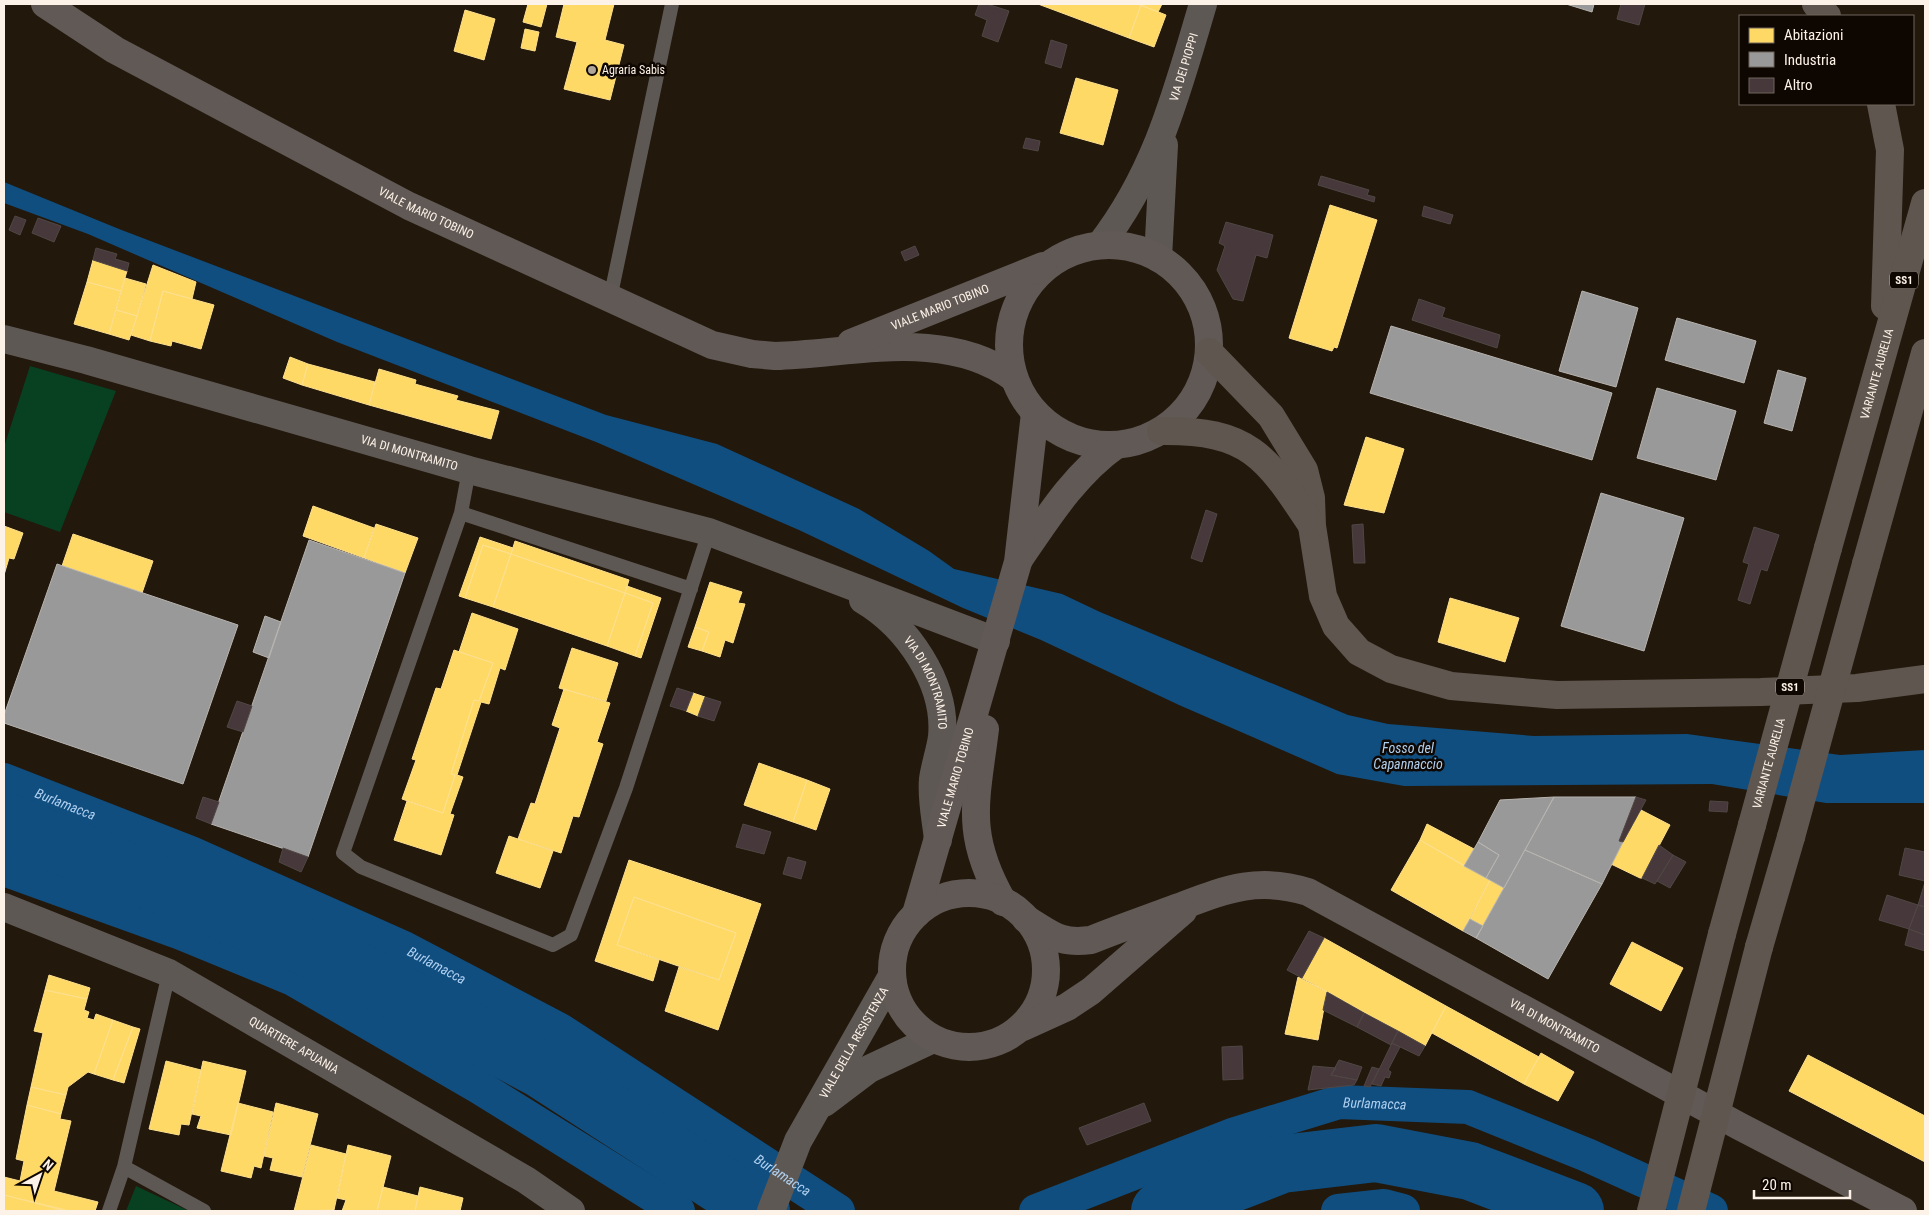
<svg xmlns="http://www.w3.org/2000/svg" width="1929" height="1215" viewBox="0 0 1929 1215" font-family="'Roboto Condensed',sans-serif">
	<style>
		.green { fill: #074122 }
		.water { fill: #104e80 }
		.homes { fill: #ffd966; stroke: #fee08d }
		.industry { fill: #999; stroke: #b7b4b0 }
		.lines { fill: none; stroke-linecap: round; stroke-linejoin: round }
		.canal { stroke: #104e80; stroke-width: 34 }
		.river { stroke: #104e80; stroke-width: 58 }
		.building { fill: #47383b; stroke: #504745 }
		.service { stroke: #5e5855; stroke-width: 14 }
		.minor { stroke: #5e5855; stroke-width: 28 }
		.tertiary { stroke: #5e5855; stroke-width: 28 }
		.secondary { stroke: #615955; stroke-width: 28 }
		.trunk { stroke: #5f564f; stroke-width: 28 }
		.trunk-bridge { stroke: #5f564f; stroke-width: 28 }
		.poi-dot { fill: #b0a69a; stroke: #0e0601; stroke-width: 2 }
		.labels { text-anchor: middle; stroke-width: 5; stroke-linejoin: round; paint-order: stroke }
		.shield { fill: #0e0601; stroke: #b5aba2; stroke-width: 1 }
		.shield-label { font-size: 11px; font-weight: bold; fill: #fdf2e7 }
		.street-label { font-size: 12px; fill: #fdf2e7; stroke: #0e0601 }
		.poi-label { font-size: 12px; fill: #fdf2e7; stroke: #0e0601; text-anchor: start }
		.water-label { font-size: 14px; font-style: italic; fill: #b0d0f0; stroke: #0e0601 }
	</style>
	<rect width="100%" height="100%" fill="#22180c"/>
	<!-- green -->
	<path class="green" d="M30,366L116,391L60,532L4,512V447Z
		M136,1186L189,1211H126Z"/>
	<!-- water -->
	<path class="water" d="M4,182L119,229L606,415L717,444L859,509L929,551L954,569L1062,594L1100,612L1348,715L1388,724L1534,736L1687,734L1840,755L1925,750V803H1826L1712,784L1404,786L1337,774L1179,705L1041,640L963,608L799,530L596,442L337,342L88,234L4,203Z"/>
	<!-- homes -->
	<path class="homes" d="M528,4H547L541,27L523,22Z
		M564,4H614L605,40L624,45L610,100L564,89L577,42L556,37Z
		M1038,4H1137L1141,5L1129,38Z
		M1137,4H1162L1158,12Z
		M1141,5L1166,15L1154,47L1129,38Z
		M465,10L495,19L484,60L454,51Z
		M525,29L539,32L535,51L521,48Z
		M1076,78L1118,90L1103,145L1060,133Z
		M1330,205L1377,220L1337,348L1334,347L1332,351L1289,338Z
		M93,260L127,271L121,291L87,282Z
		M153,265L196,282L192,299L163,291L150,341L131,335Z
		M125,278L146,284L137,316L116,310Z
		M87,282L121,291L109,334L74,324Z
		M163,291L214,305L201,349L172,341L171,346L150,341Z
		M116,310L137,316L129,340L109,334Z
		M290,357L308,364L302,385L283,378Z
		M308,364L375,382L369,405L302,385Z
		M379,369L416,380L415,384L458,396L456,400L499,411L491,439L369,405Z
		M1366,437L1404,449L1384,513L1344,505Z
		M313,506L374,528L364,558L303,536Z
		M376,524L418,538L405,573L364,558Z
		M4,526L23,533L14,559L9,558L4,575Z
		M73,534L153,561L142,593L62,566Z
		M480,537L513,548L511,554L483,545L465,598L459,596Z
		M515,541L629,580L625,593L511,554Z
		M483,545L511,554L493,607L465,598Z
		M511,554L625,593L607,646L493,607Z
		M710,582L742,592L738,603L745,604L733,643L725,640L720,657L702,651L709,632L695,627Z
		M627,586L661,598L641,658L635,656L653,603L625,593Z
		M625,593L653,603L635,656L607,646Z
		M1450,598L1519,618L1505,662L1438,642Z
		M472,613L518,629L505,670L500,668L489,704L481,702L457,775L463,777L450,814L454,815L441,855L394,840L407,801L443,813L455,775L451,774L474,700L479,701L493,663L459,652Z
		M695,627L709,632L702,651L688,647Z
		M572,648L618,663L606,701L559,688Z
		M454,650L493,663L479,701L474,700L451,774L455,775L443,813L402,799L416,760L412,759L436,688L441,689Z
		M564,689L610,703L597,742L603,744L579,817L573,816L561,853L518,839L531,803L535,804L560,728L552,725Z
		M693,693L705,697L698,716L686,711Z
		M759,763L807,780L793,822L744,805Z
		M807,780L830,789L816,830L793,822Z
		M1641,810L1670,825L1642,878H1640L1611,864Z
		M1427,824L1474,849L1464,866L1420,840Z
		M509,836L553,851L540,888L496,873Z
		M1420,840L1490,880L1463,931L1391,890Z
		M629,860L761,904L718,1030L665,1011L679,967L719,980L736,933L634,897L617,945L659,960L653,981L595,961Z
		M1490,880L1504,888L1483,926L1470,919Z
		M634,897L736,933L719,980L617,945Z
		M1324,938L1446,1006L1425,1046L1302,978Z
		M1632,942L1683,968L1661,1011L1610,984Z
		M49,975L90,988L87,999L45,990Z
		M1298,977L1327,992L1318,1040L1285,1034Z
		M45,990L87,999L84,1010L89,1012L87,1018L94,1020L96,1014L113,1020L94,1074L88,1072L68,1087L66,1095L31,1087L43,1033L34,1031Z
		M1446,1006L1539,1057L1524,1084L1432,1033Z
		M113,1020L133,1027L113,1080L94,1074Z
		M133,1027L140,1029L124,1083L113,1080Z
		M1541,1053L1574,1072L1558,1101L1524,1084Z
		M1808,1055L1925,1116V1162L1789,1091Z
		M166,1061L201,1070L189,1125L181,1124L179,1135L149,1129Z
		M203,1061L246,1071L231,1135L197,1128L201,1116L192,1114Z
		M31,1087L66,1095L61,1114L27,1105Z
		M238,1103L273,1112L261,1168L254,1166L251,1178L221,1171Z
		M276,1103L318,1114L302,1177L270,1170L273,1158L264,1156Z
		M27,1105L61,1114L60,1119L71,1121L54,1191L98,1202L95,1211H66L4,1195V1177L20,1181L24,1161L16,1159Z
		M311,1145L346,1154L334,1210L294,1211Z
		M348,1145L391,1156L377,1211H342L346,1200L337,1198Z
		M383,1187L418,1196L415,1211H377Z
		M420,1187L463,1198L460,1211H415Z
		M4,1195L66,1210L4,1211Z"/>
	<!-- industry -->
	<path class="industry" d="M1566,4H1594L1592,12Z
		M1582,291L1638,308L1616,387L1559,371Z
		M1677,318L1756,341L1744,383L1665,360Z
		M1391,326L1612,393L1592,460L1370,393Z
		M1778,370L1806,378L1792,431L1764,423Z
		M1657,388L1736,411L1716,480L1637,458Z
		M1601,493L1684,518L1644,651L1561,626Z
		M309,540L405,573L308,857L211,824Z
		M57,564L238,625L183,784L4,723V715Z
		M265,616L281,622L269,658L253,652Z
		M1554,797L1504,888L1486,878L1499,855L1478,842L1500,800Z
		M1554,797H1636L1619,841L1623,842L1602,884L1525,850Z
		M1478,842L1499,855L1486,878L1464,866Z
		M1525,850L1602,884L1548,979L1476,938Z
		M1470,919L1483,926L1476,938L1463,931Z"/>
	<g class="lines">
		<!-- canal -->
		<g class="canal">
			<path id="s1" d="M4,780L191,853L404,948L560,1030L838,1211"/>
			<path d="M4,869L181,933L293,979L479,1087L678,1211"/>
			<path id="s2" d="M1036,1211L1232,1135L1339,1102L1468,1107L1587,1155L1711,1211"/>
			<path d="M1338,1211L1384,1206L1403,1211"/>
		</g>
		<!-- river -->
		<path class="river" d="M4,821L259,926L342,963L541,1069L761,1211
			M1160,1211L1282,1164L1376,1153L1470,1171L1575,1211"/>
	</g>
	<!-- building -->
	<path class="building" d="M979,4H987L1009,11L998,42L982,36L987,20L975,15Z
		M1621,4H1645L1639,25L1617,19Z
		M1051,40L1067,45L1061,68L1045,63Z
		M1026,138L1040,141L1038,151L1023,148Z
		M1321,176L1369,190L1367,195L1375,197L1374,202L1318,185Z
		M1424,206L1453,215L1450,224L1422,216Z
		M15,216L26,220L20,235L9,230Z
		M38,218L61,226L54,242L32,233Z
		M1226,222L1273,235L1267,258L1256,255L1243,301L1233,299L1217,270L1225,246L1219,243Z
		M915,246L919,255L905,261L901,252Z
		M96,248L117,254L115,259L129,263L127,271L93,260Z
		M1419,299L1445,308L1442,317L1500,335L1497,348L1412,320Z
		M1206,510L1217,514L1202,562L1191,558Z
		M1363,524L1365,563H1354L1352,525Z
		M1754,527L1779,535L1767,571L1761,569L1750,604L1738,600L1749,564L1743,562Z
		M677,688L693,693L686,711L670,706Z
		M705,697L721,702L714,721L698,716Z
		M237,701L252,706L243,732L227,727Z
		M203,797L219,802L211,824L196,818Z
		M1636,797L1646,800L1623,842L1619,841Z
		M1710,801L1728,802L1727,812L1709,811Z
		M743,824L771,832L764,854L736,847Z
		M1659,845L1673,855L1655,884L1642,878Z
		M283,848L308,857L301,872L279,862Z
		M1905,848L1925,852V881L1899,875Z
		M1673,855L1686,862L1670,888L1657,881Z
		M788,857L806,862L801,879L783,874Z
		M1925,882V907L1918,905Z
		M1887,895L1918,905L1909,929L1879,920Z
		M1918,905L1925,907V935L1909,929Z
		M1909,929L1925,935V951L1905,945Z
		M1309,931L1324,938L1302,978L1287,970Z
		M1327,992L1364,1013L1357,1027L1323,1010Z
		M1364,1013L1398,1031L1391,1045L1357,1027Z
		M1398,1031L1425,1046L1419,1056L1392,1043Z
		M1392,1043L1400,1047L1388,1070L1391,1072L1389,1078L1385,1077L1381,1086L1372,1084Z
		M1242,1046L1243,1079L1223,1080L1222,1047Z
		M1339,1060L1362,1067L1357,1080L1331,1075Z
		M1313,1066L1336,1068L1331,1075L1357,1080L1354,1085L1308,1090Z
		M1372,1067L1379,1069L1370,1087L1364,1086Z
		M1144,1103L1151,1121L1087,1145L1079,1128Z"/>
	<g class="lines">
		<!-- service -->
		<path class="service" d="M610,299L672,4
			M469,470L461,513L343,853L361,867L553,945L571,935L626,788L709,532
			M461,513L691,589
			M124,1167L204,1211
			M109,1211L124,1167L169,973"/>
		<!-- minor -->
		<g class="minor">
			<path id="s3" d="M4,339L86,360L469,470L709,532L996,641"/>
			<path id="s4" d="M863,600C907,626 947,683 942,737C940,751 935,765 933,779C931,799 936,820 938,840"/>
			<path id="s5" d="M4,907L169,973L526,1180L571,1211"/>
			<path d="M824,1103L869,1069L933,1039"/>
			<path id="s6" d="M771,1211L798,1141L892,976"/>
		</g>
		<!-- tertiary -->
		<g class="tertiary">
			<path id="s7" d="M1100,245C1157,172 1177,91 1203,4"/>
			<path d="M1158,258L1164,145"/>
		</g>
		<!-- secondary -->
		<g class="secondary">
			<path id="s8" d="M45,4L115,50L409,206L712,345L752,354L775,356C852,354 946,327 1014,378"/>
			<circle cx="1109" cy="345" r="100"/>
			<path id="s9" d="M851,343L1043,266"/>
			<path d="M1020,558C1048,517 1075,474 1116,445"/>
			<path d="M985,729C976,802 964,834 1003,902"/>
			<circle cx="969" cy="970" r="77"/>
			<path id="s10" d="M916,914L1018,562L1035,413"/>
			<path id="s11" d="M1026,919C1053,935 1059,944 1091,940C1118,929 1144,920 1171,910C1220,892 1254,875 1308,892L1739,1126L1903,1211"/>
			<path d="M1023,1027L1067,1007L1091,991L1183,911"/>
		</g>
		<!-- trunk -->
		<g class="trunk">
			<path d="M1816,4L1827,16"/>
			<path d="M1881,104L1890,150L1885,306"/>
			<path d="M1209,352L1271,416L1304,470L1311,498L1312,526L1323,596L1336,626L1359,652L1391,669L1451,686L1557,695L1761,692L1857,688L1925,679"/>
			<path d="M1161,431C1249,430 1266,456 1311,524"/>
			<path id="s12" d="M1828,548L1925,203"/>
			<path d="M1866,564L1925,353"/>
			<path d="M1722,934L1752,825"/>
			<path d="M1759,947L1791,837"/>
		</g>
		<!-- trunk-bridge -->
		<g class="trunk-bridge">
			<path id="s13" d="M1752,825L1828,548"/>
			<path d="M1791,837L1866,564"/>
			<path d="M1651,1211L1722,934"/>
			<path d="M1691,1211L1759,947"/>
		</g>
	</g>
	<!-- markers -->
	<circle class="poi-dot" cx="592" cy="70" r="5"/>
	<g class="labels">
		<!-- shield labels -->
		<g class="shield">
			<rect x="1890" y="271.5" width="28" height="17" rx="4"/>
			<rect x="1776" y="678.5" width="28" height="17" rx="4"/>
		</g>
		<g class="shield-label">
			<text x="1904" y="284">SS1</text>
			<text x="1790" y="691">SS1</text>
		</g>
		<!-- street labels -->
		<g class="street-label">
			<text dy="4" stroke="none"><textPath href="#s7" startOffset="198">VIA DEI PIOPPI</textPath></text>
			<text dy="4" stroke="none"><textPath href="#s8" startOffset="435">VIALE MARIO TOBINO</textPath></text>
			<text dy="4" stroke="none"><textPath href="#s9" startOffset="96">VIALE MARIO TOBINO</textPath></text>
			<text dy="4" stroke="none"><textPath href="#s12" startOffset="181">VARIANTE AURELIA</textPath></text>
			<text dy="4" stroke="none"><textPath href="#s3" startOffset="421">VIA DI MONTRAMITO</textPath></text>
			<text dy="4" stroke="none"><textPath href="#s4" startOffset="108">VIA DI MONTRAMITO</textPath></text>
			<text dy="4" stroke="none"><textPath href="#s13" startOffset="64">VARIANTE AURELIA</textPath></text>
			<text dy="4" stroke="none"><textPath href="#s10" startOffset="142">VIALE MARIO TOBINO</textPath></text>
			<text dy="4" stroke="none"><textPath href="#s11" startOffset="578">VIA DI MONTRAMITO</textPath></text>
			<text dy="4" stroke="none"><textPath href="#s6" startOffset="188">VIALE DELLA RESISTENZA</textPath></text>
			<text dy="4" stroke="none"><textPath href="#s5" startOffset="322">QUARTIERE APUANIA</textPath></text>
		</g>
		<!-- poi labels -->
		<g class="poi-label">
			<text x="602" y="74">Agraria Sabis</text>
		</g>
		<!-- water labels -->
		<g class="water-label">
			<text x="1408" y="753">Fosso del<tspan x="1408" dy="16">Capannaccio</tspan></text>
			<text dy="5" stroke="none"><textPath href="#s1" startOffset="66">Burlamacca</textPath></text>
			<text dy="5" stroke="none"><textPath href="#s1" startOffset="471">Burlamacca</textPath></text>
			<text dy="5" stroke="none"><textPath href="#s2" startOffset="358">Burlamacca</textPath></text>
			<text dy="5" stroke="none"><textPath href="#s1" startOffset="876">Burlamacca</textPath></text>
		</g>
	</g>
	<!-- border -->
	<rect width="1929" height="1215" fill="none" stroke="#fdf2e7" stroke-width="10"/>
	<!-- legend -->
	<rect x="1739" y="15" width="175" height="90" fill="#0e0601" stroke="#6e645d"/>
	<rect x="1749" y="28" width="25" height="15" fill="#ffd966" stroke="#6e645d"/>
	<text x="1784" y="40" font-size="15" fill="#fdf2e7">Abitazioni</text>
	<rect x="1749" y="52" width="25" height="15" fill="#999999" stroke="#6e645d"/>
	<text x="1784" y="65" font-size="15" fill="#fdf2e7">Industria</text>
	<rect x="1749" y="78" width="25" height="15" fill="#47383b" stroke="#6e645d"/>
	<text x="1784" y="90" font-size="15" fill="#fdf2e7">Altro</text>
	<!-- north arrow -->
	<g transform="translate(40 1175) rotate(40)" stroke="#0e0601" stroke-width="4" paint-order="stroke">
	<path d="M0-4L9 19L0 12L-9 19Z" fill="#fdf2e7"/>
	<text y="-8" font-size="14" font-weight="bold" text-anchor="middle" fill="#fdf2e7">N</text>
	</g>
	<!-- scale -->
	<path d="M1754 1190v8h96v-8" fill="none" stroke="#fdf2e7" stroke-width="2.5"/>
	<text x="1762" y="1190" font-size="15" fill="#fdf2e7" stroke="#0e0601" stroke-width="4" paint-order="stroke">20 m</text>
</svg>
